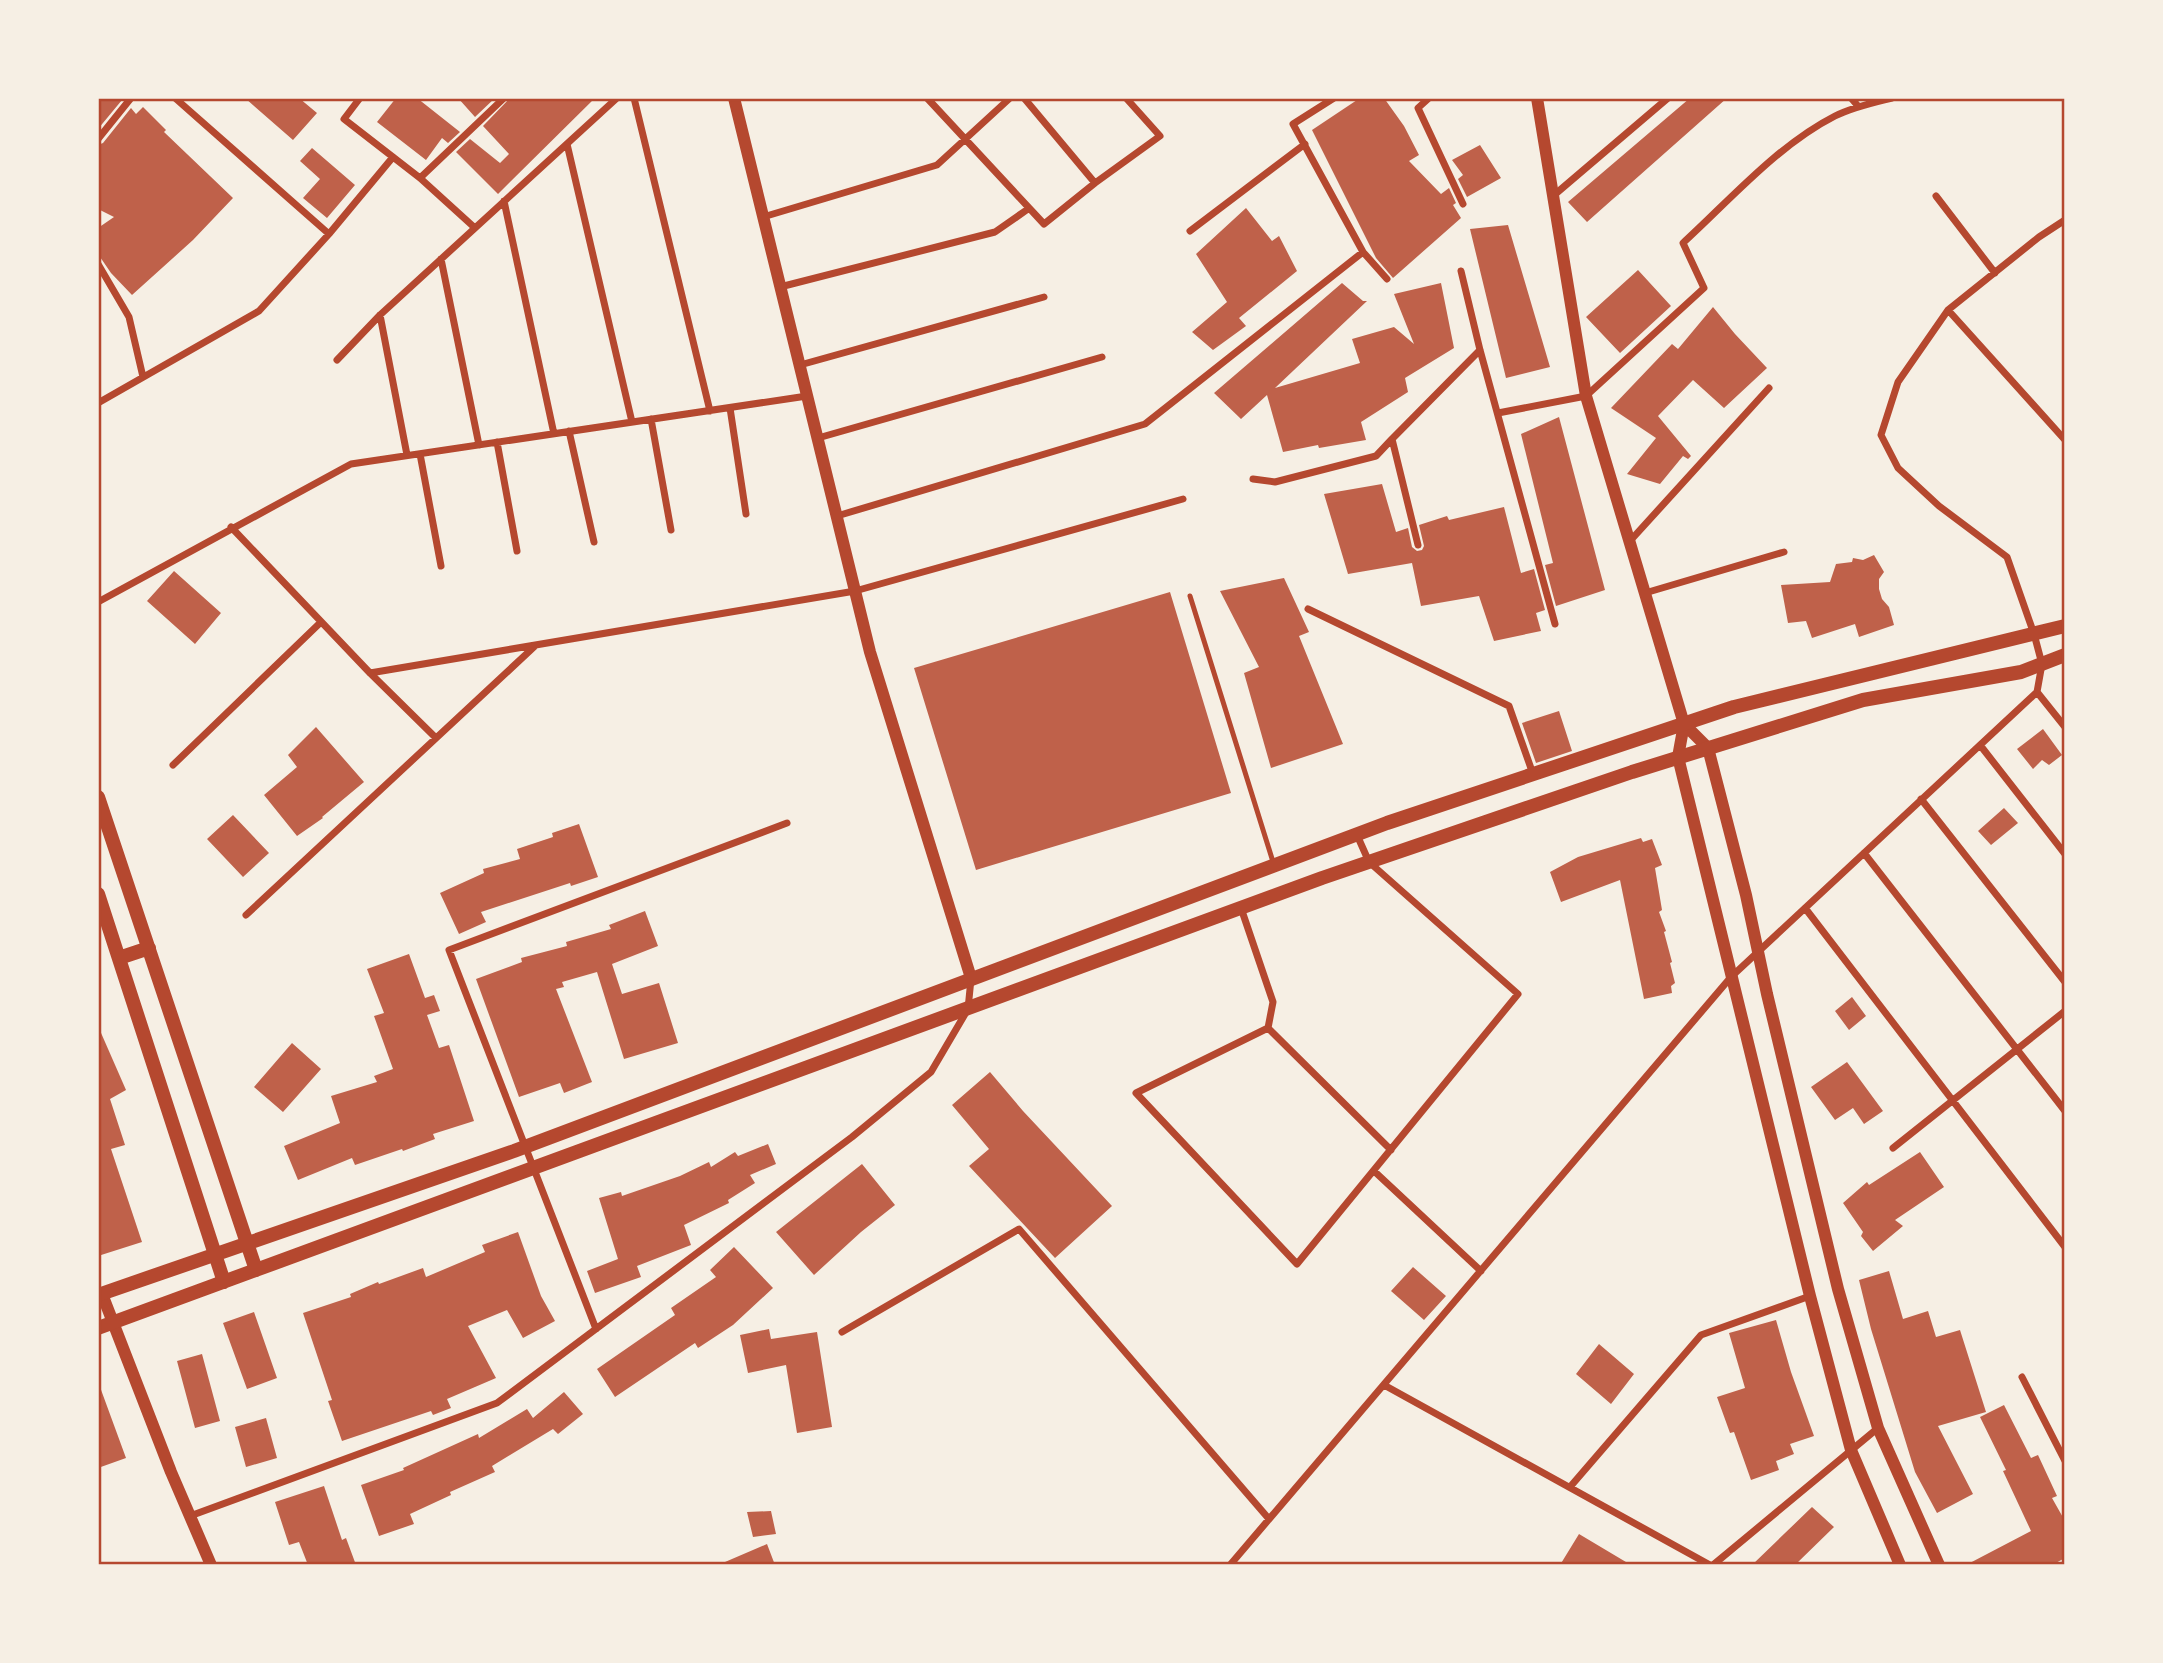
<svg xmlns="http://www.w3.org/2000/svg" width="2163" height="1663" viewBox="0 0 2163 1663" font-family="'Asap Condensed',sans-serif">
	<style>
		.building { fill: #bf614a }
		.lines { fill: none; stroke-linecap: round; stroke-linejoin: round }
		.service { stroke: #b5482f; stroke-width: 5 }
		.minor { stroke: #b5482f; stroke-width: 7 }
		.tertiary { stroke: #b5482f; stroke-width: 12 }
		.secondary { stroke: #b5482f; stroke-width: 14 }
		.neatline { fill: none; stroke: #b5482f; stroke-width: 2.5 }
	</style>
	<rect width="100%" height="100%" fill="#f6efe4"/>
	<!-- building -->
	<path class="building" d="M98,98L122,100L98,129Z
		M245,98H299L317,113L293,140Z
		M396,98H417L460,132L448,143L442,138L426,160L377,122Z
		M458,98H495L475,117Z
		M510,98H595L498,194L456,152L470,139L500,163L509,154L483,126Z
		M1360,98H1384L1404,126L1419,155L1409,161L1441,194L1449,188L1456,203L1453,205L1461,218L1393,278L1376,258L1312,130Z
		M1690,98H1727L1587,222L1568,202Z
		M143,107L166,130L164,132L233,198L193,240L132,295L111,273L98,254V228L114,217L98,209V145L103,143L131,108L136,114Z
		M1480,145L1501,178L1467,197L1458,179L1463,175L1452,160Z
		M312,148L355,185L327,218L303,198L320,179L300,161Z
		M1246,208L1272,241L1279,236L1297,271L1239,318L1246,326L1213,350L1192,332L1227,302L1196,254Z
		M1508,225L1550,367L1506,378L1470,229Z
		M1638,270L1671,306L1620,353L1586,317Z
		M1342,283L1363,301H1367L1275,388L1360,363L1352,339L1394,327L1414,344L1394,294L1441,283L1454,348L1405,378L1408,392L1361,422L1366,440L1319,448L1318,445L1283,452L1267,395L1241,419L1214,393Z
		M1713,307L1735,334L1767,368L1724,408L1693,380L1658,416L1691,456L1688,459L1683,456L1660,484L1627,474L1656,438L1611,408L1672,344L1678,349Z
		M1559,417L1605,590L1556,606L1545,565L1553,563L1521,434Z
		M1382,484L1396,532L1408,528L1412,547L1417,551L1422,550L1424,546L1419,525L1447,516L1449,520L1504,507L1521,573L1534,569L1545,610L1536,613L1541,631L1494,641L1479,596L1421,606L1412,563L1348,574L1324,494Z
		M1874,555L1884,572L1879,579V589L1882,599L1889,607L1894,625L1859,637L1855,624L1812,638L1806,621L1788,623L1781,585L1830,582L1836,564L1852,562L1853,558L1863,560Z
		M174,571L221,613L195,644L147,601Z
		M1284,578L1309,632L1299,636L1343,744L1271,768L1244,673L1259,667L1220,591Z
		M1170,592L1231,793L976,870L914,668Z
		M1559,711L1572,751L1536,763L1522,723Z
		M316,727L364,782L322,817L323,818L297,836L264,795L297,767L288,755Z
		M2043,729L2062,755L2049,765L2042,760L2033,769L2017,749Z
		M2004,808L2018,823L1991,845L1978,831Z
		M233,815L269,853L243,877L207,839Z
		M579,824L598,877L571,886L570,883L481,912L486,922L459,934L440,893L484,873L483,869L520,859L517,849L553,837L552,833Z
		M1641,838L1643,842L1652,839L1662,865L1655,868L1662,910L1659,912L1666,931L1664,932L1672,962L1670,963L1675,983L1671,986L1672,993L1644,999L1620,880L1561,902L1550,872L1578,857Z
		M645,911L658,946L612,964L622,994L659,983L678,1043L624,1059L597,972L562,982L564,987L556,989L592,1082L564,1093L560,1083L519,1097L476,979L522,962L521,958L567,946L566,942L611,929L609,925Z
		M409,954L425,998L434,995L440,1011L427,1015L439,1048L449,1045L474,1121L433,1134L435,1139L403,1151L402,1149L355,1165L352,1158L298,1180L284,1146L340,1123L331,1096L377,1082L374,1076L393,1069L374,1016L384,1013L367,969Z
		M1852,997L1866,1016L1849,1030L1835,1011Z
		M98,1026L126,1090L110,1099L125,1145L111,1149L142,1242L98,1256Z
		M292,1043L321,1069L283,1112L254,1087Z
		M1847,1062L1883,1111L1864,1124L1853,1108L1835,1120L1811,1087Z
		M990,1072L1023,1111L1112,1206L1055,1258L969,1166L989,1149L952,1105Z
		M768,1144L776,1164L750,1175L755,1183L728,1200L729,1203L684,1225L691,1245L637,1266L641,1277L595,1293L587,1271L618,1259L599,1198L621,1192L622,1196L680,1176L709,1162L711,1167L735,1152L738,1156Z
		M1920,1152L1944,1187L1895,1220L1903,1226L1873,1251L1861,1236L1863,1232L1843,1203L1867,1182L1869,1185Z
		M862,1164L895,1205L861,1232L814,1275L776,1232Z
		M518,1232L541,1296L555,1321L523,1338L507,1310L468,1326L496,1378L447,1399L451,1408L433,1415L431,1411L342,1441L328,1401L332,1400L303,1313L351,1297L350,1294L378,1282L379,1284L423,1268L426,1277L485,1252L482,1245Z
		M734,1247L773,1288L733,1325L698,1348L695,1343L615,1397L597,1369L675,1315L671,1308L716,1277L710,1270Z
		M1413,1267L1446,1296L1424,1320L1391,1291Z
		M1889,1271L1903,1319L1928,1311L1936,1337L1960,1330L1986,1412L1938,1426L1973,1494L1937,1513L1915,1472L1871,1329L1859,1280Z
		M254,1312L277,1378L247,1389L223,1323Z
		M1776,1320L1791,1372L1814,1436L1790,1444L1794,1454L1776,1461L1779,1470L1751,1480L1734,1432L1730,1433L1717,1397L1745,1388L1729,1333Z
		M769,1329L771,1339L817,1332L832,1427L797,1433L786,1365L748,1373L740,1335Z
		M1599,1344L1634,1374L1611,1404L1576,1374Z
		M202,1354L220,1421L195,1428L177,1361Z
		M100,1387L126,1458L98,1468V1388Z
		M564,1392L583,1414L558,1434L553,1429L492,1466L495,1472L450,1492L451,1495L410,1514L414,1524L379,1536L361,1485L404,1470L403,1468L478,1434L479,1438L527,1409L533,1418Z
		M2004,1405L2031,1458L2038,1455L2057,1496L2052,1498L2065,1521V1558L2052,1565H1966L2031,1531L2003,1471L2006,1470L1980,1417Z
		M266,1418L277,1458L246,1467L235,1427Z
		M324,1486L342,1540L346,1538L356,1565H308L299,1542L289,1545L275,1502Z
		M1812,1507L1834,1527L1795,1565H1752Z
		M771,1511L776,1534L753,1537L747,1512Z
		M1579,1534L1631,1565H1560Z
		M767,1544L775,1565H718Z"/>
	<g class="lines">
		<!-- service -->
		<path class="service" d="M1190,596L1274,865"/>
		<!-- minor -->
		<path class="minor" d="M175,98L329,234
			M360,98L344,119L420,178L504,98
			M634,98L710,411
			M927,98L1044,224L1095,183L1160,136L1126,98
			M1024,98L1095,183
			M1334,98L1293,124L1363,252L1387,279
			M1429,98L1418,108L1463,204
			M1851,98L1858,106
			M98,139L131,98
			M567,144L632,422
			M420,178L475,228
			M1553,196L1668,98
			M1936,196L1995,273
			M504,201L554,434
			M763,217L937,165L1010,98
			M1190,231L1305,144
			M441,259L479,445
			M98,264L129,317L143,377
			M1461,271L1480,350L1555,624
			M780,287L995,232L1028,209
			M1948,310L2065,440
			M380,315L407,455
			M337,360L380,315L617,98
			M800,365L1044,297
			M98,403L259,311L329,234L393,157
			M730,408L746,514
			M1498,413L1586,396L1704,288L1683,243C1730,200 1778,145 1835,116C1853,107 1872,103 1892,98
			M651,419L671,530
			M569,431L594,542
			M818,438L1102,357
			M497,442L517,551
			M420,454L441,566
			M1253,479L1275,482L1376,456L1392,439
			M837,516L1145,424L1363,252
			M231,527L370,673L436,738
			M1630,541L1769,388
			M1418,545L1392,439L1480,350
			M1645,593L1784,552
			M98,602L351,464L807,396
			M1308,609L1509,706L1533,774
			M370,673L855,591L1183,499
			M2037,692L2065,727
			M1980,745L2065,854
			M173,765L321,622
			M1921,799L2065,982
			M1357,835L1369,862L1518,994L1297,1264L1136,1093L1268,1028L1391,1150
			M1864,853L2065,1111
			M1241,908L1273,1002L1268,1028
			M1805,908L2065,1247
			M246,915L535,646
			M1893,1148L2065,1011
			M1374,1171L1481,1271
			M596,1329L449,950L787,823
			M842,1332L1019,1229L1269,1519
			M2022,1377L2065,1461
			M1384,1385L1710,1565
			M1570,1487L1701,1335L1810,1296
			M190,1516L497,1403L852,1137L931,1072L968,1009L971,979
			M1230,1565L1731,977L2037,692L2042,664L2034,634L2007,557L1939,506L1898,468L1881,435L1898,382L1948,310L2039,237L2065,220
			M1713,1565L1878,1428"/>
		<!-- tertiary -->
		<path class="tertiary" d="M734,98L870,652L971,978
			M1537,98L1586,396L1684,724L1678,757L1810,1296L1851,1450L1900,1565
			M1684,724L1708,748L1746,895L1767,994L1838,1289L1878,1428L1939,1565
			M102,1294L171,1472L211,1565"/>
		<!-- secondary -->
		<path class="secondary" d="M98,797L256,1270
			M98,894L224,1282
			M119,958L149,948
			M98,1295L514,1151L1387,823L1734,707L2065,626
			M98,1328L1322,878L1632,772L1863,700L2021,672L2065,655"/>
	</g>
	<!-- border -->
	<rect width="2163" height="1663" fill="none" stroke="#f6efe4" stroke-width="200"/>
	<rect x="100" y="100" width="1963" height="1463" class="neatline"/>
</svg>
